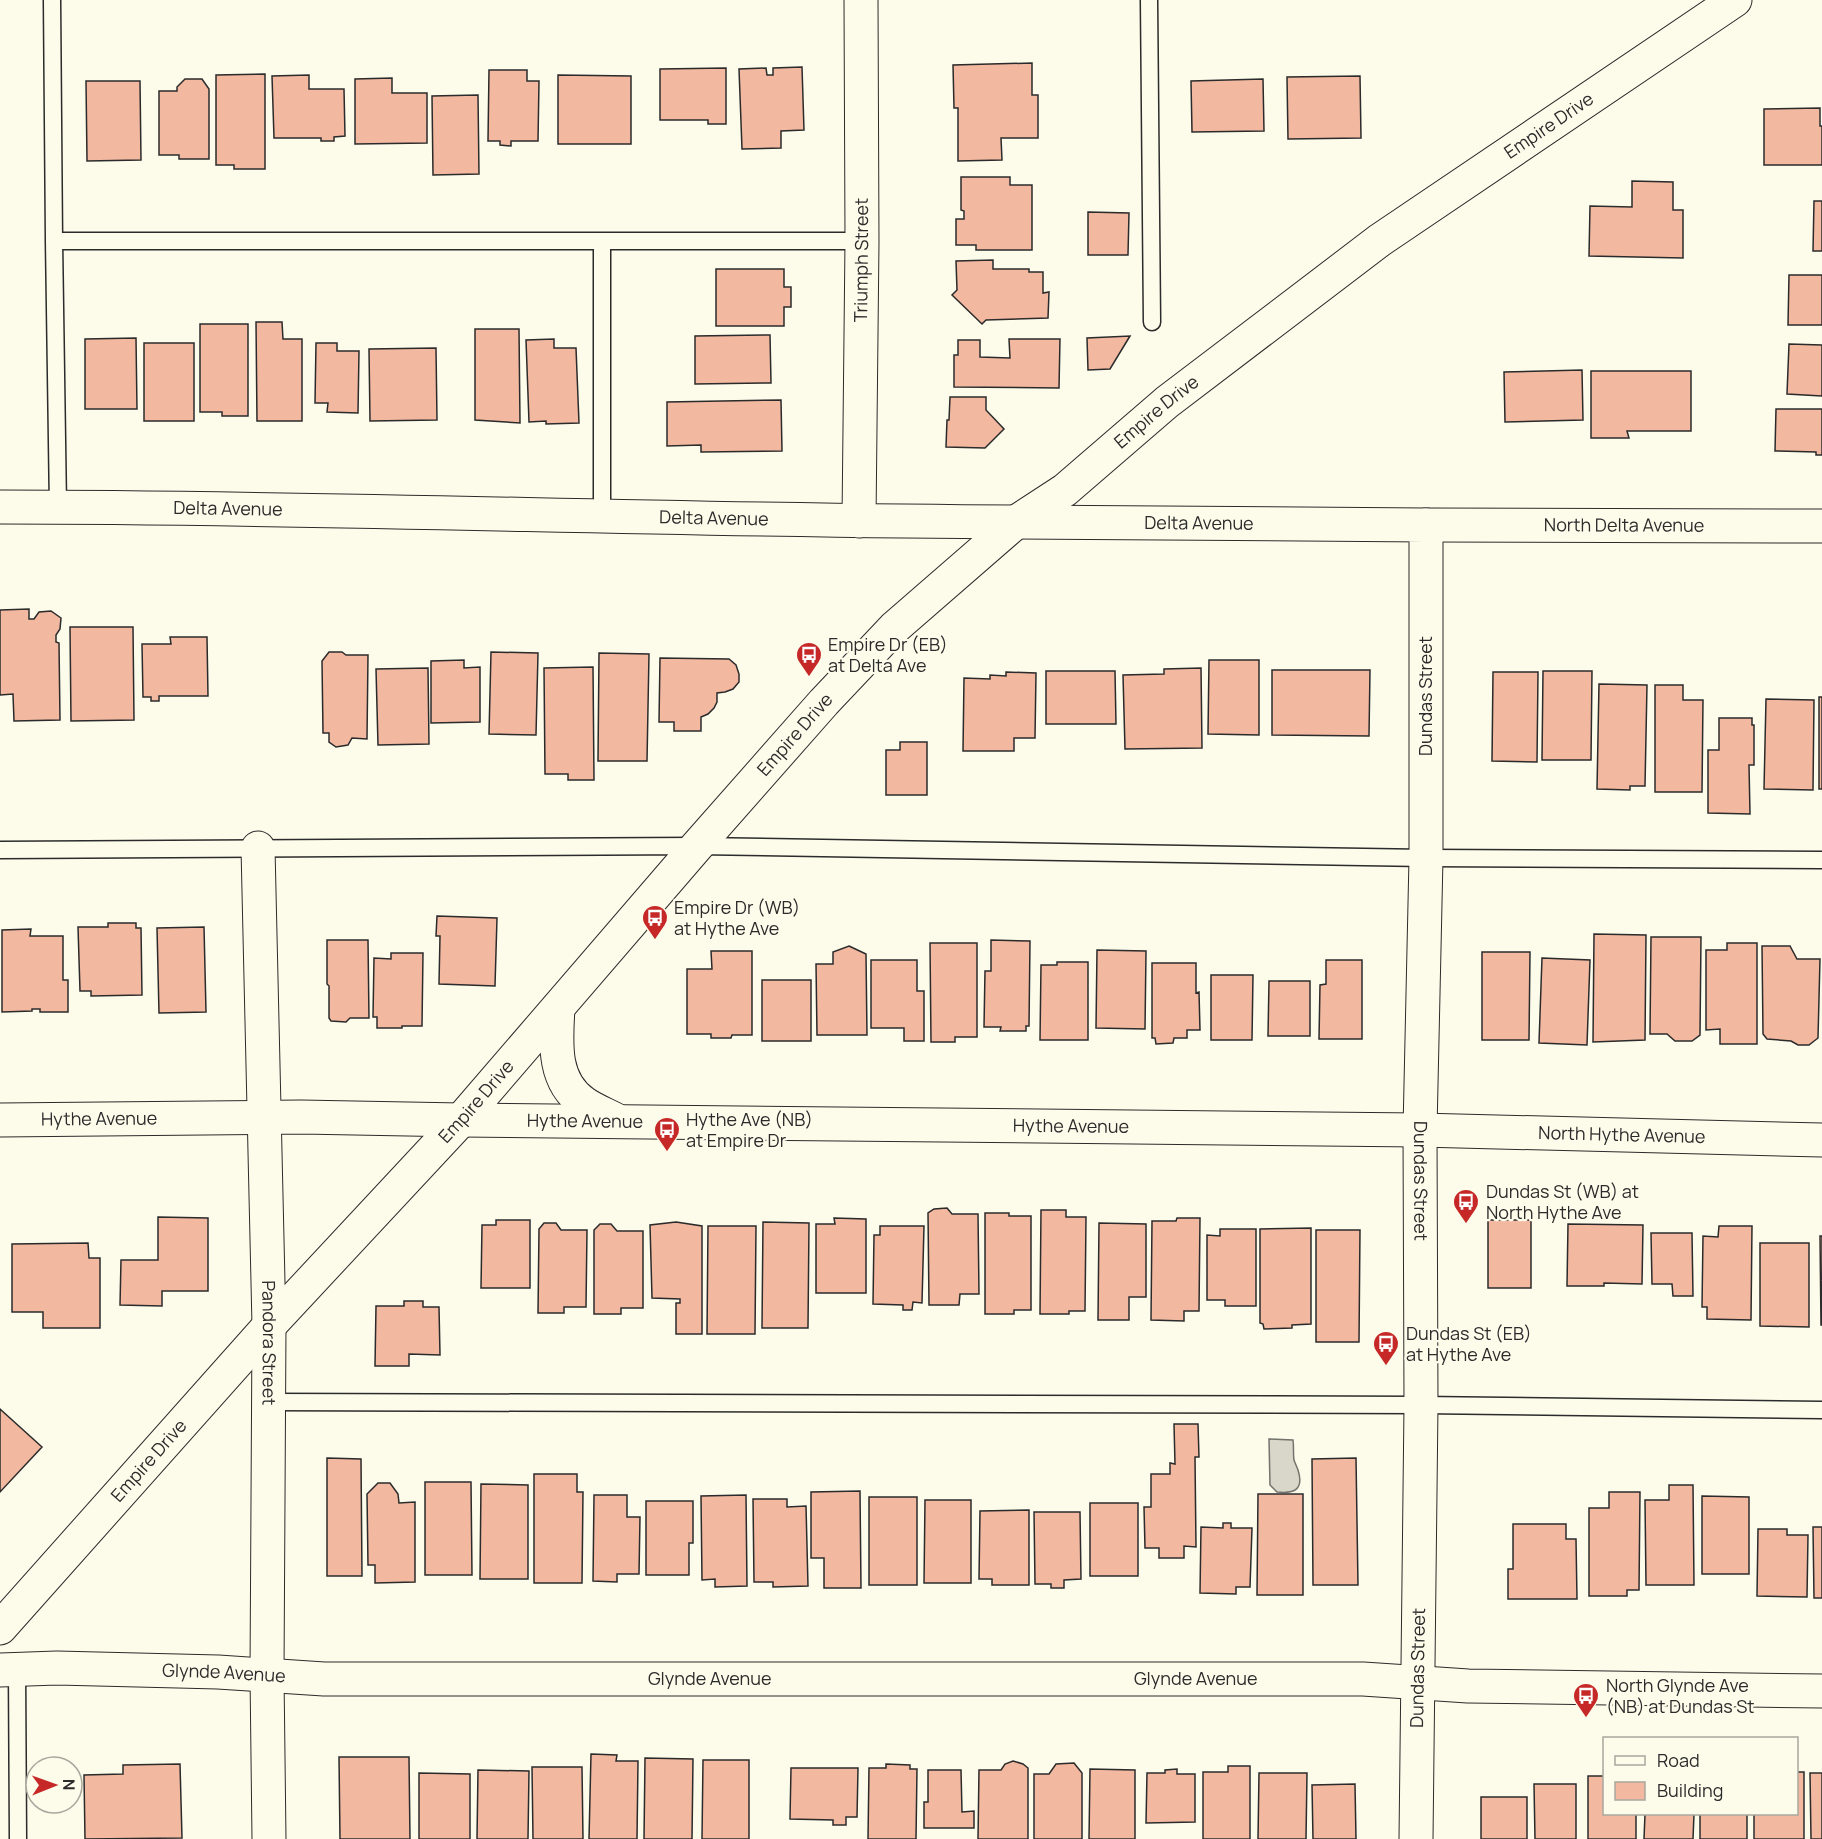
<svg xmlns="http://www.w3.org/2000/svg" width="1822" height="1839" viewBox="0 0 1822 1839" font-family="Manrope,sans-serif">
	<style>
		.water { fill: #d8d7c9; stroke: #74746e; stroke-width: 1.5 }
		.building { fill: #f2b8a0; stroke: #2b2b2b; stroke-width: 1.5 }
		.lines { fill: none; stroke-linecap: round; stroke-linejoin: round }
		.lane-casing { stroke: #2b2b2b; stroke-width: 19 }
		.street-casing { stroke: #2b2b2b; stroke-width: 35 }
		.secondary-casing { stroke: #2b2b2b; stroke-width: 35 }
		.lane { stroke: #fdfbea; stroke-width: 16 }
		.street { stroke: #fdfbea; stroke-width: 33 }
		.secondary { stroke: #fdfbea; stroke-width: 33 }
		.labels { text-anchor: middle; stroke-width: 4.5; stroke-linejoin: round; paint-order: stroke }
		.street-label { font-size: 18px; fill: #2b2b2b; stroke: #fdfbea }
		.poi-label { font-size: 18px; fill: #2b2b2b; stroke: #fdfbea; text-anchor: start }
	</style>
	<rect width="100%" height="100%" fill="#fdfbea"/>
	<!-- water -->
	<path class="water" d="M1269,1439L1293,1440C1294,1447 1293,1454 1294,1460C1295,1463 1297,1467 1298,1470C1304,1489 1295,1494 1277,1492L1270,1485Z"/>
	<!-- building -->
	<path class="building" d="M1032,63V95H1038V138H1001L1002,160L958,161V108H954L953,65Z
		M802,67L804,130L781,131V148L742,149L739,69L766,68L767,75H773V68Z
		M726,68V124H708V120H660V69Z
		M489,70H527V81H539L538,141H511V146L500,145V141H488Z
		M265,74V169H234V165H216V75Z
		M309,75V89H344L345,136L334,137V141H321V138H274L272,76Z
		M558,75L631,76V144H558Z
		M1360,76L1361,138L1288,139L1287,77Z
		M392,78V93H427V143L355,144V79Z
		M185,79H202L209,89V159H179V155H159V91H177V87Z
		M1263,79L1264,131L1192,132L1191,81Z
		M86,81H140L141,160L87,161Z
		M478,95L479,174L433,175L432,96Z
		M1820,108V126H1822V165H1764V109Z
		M961,177H1010V185H1032V250H976V245H956V219H964V211L961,210Z
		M1632,181L1673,182V210H1683V258L1589,256L1590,206L1632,207Z
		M1814,201H1822V251H1813Z
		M1088,212L1129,213L1128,255H1088Z
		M993,260V269H1029V272H1043V293L1049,292L1048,318L986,320L982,324L952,295L957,290L956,261Z
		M716,269H784V287H791V307H784V326H716Z
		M1789,275H1822V325H1788Z
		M256,322H282L283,339H302V421H257Z
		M200,324H248V416H222V412H200Z
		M475,329H519L520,423L475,420Z
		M770,335L771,383L695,384V336Z
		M1130,336L1110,369L1088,370L1087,338Z
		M136,338L137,409H85V339Z
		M554,339V348H576L579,423L546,424V421L529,422L526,340Z
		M1009,339H1060L1059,388L954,387V355H958V340H980V357L1010,358Z
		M144,343H194V421H144Z
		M316,343H337V351H359L358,413L327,412L328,403H315Z
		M1789,344L1822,345V396L1787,394Z
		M436,348L437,420L370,421L369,349Z
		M1582,370L1583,420L1505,422L1504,372Z
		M1591,371H1691V431H1627L1629,438H1591Z
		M950,397H986V410L1004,429L985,448L946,447L947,420H949Z
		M781,400L782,451L701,452V445L667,446V402Z
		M1776,409H1822V455H1816V452L1775,451Z
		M29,609V619H34L39,612L51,611L61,618L60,629L56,635V642L59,643L60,720L14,721L13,694L0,695V610Z
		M70,627H133L134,720L71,721Z
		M170,637H207L208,696H159V701H151V697H143L142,644H171Z
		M329,652H342L346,655H368L367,739L352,738L348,745L336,747L329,742V733H323L322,661Z
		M491,652L538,653L536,735L489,734Z
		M599,653L649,654L647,761H598Z
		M660,658L729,659L736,665L739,674V682L733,689L725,692L717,693V702L714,708L708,714L701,717V731H674V722H659Z
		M464,660V668L480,667V722L431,723V661Z
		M1209,660H1259V735L1208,734Z
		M593,667L594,780H568V774H545L544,668Z
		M428,668L429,744L378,745L376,669Z
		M1201,668L1202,748L1125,749L1123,675L1164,674V669Z
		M1272,670H1370L1369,736L1272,735Z
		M1046,671H1115L1116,724H1046Z
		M1543,671H1592L1591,760H1542Z
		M1006,672L1036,673L1035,738H1014V751H963L964,678L990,679V675L1006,676Z
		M1493,672H1538L1537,762L1492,761Z
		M1599,684L1647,685L1645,786H1630V790L1597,789Z
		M1655,685H1683V700H1703L1702,792H1655Z
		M1819,697H1822V789H1819Z
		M1766,699L1814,700L1813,790L1764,789Z
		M1719,718H1752V725H1754V765H1749L1750,814L1708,813V750H1719Z
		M900,742H927V795H886V750H900Z
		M437,916L497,918L495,986L439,984L440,936H436Z
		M108,923H136V928H141L142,995L91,996V991H80L78,927H108Z
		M204,927L206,1012L159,1013L157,928Z
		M31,929L30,936H63V980H68V1012H40V1009H32V1011L2,1012V930Z
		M1594,934L1646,935L1645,1040L1593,1042Z
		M1651,937H1701L1700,1035L1692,1041H1675L1667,1034H1650Z
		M327,940H368L369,1018H350L346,1022L331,1021L329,1018V986L327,984Z
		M991,940L1030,941L1029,1026H1026V1031H1000L1001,1027H984L985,971H991Z
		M930,943H977V1037H955V1042H931Z
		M1727,943H1757V1044H1720V1029L1706,1030V950H1727Z
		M849,946L866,954L867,1035H817L816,964H833V952Z
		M1762,946H1790L1797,959H1820L1818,1038L1809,1045H1798L1791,1041L1767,1039L1763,1034Z
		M1097,950L1146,951L1145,1029L1096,1028Z
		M711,951H752V1035H732L731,1038H711V1034H687V969H712Z
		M1482,952H1530L1529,1040H1482Z
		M391,953H423L422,1026H402V1028H377V1017H373L374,958L391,959Z
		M1542,958L1590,960L1587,1045L1539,1043Z
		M871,960H917V991H924V1041H904V1028H871Z
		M1326,960H1362V1039H1319L1320,985L1326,984Z
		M1057,962H1088V1040H1040L1041,965H1057Z
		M1152,963H1196V993L1199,992L1200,1030H1187V1038H1174L1173,1043L1156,1044L1155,1038H1152Z
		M1211,975H1253L1252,1040H1211Z
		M762,980H811V1041H762Z
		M1269,981H1310V1036H1268Z
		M947,1208L952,1214H978L979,1294H960L959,1305H929L928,1213L934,1209Z
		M1041,1210H1066V1217H1086L1085,1311H1069V1314H1040Z
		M985,1213H1009V1216H1031V1310H1014V1314H985Z
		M158,1217L208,1218V1291H162V1306L120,1305L121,1260H158Z
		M834,1218L866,1219V1293H816V1224H835Z
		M1177,1218H1200L1199,1311H1184V1321L1151,1320L1152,1221H1176Z
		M496,1220H530V1288H481L482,1225H496Z
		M1488,1220H1531V1288H1488Z
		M676,1222L702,1226V1334H676V1303H680V1299L652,1298L650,1225Z
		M763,1222L809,1223L808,1328H762Z
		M544,1223H556L561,1230H587L586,1307H564V1313H538L539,1229Z
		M1099,1223L1146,1224V1297H1129V1320H1098Z
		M600,1224H611L617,1231H643V1308H621V1314H594V1230Z
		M1568,1224L1643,1225L1642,1284L1604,1283V1286H1567Z
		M708,1226H756L755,1334H707Z
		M880,1226H924L922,1303L913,1302L912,1310H903V1305L873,1304L874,1235H880Z
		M1719,1226H1752L1751,1320L1707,1319V1307H1702L1703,1236L1718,1237Z
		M1311,1228V1324L1292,1325V1328L1264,1329L1263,1324L1260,1323V1229Z
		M1220,1229H1256V1306H1225V1300H1207V1235L1220,1236Z
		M1316,1230H1360L1359,1342H1316Z
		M1651,1233H1692L1693,1296H1673L1672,1284H1652Z
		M1820,1236H1822V1325H1821Z
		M88,1243L89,1258H100V1328H43V1312H12V1244Z
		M1760,1243H1809V1327L1760,1326Z
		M404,1301H423V1307H439L440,1355L409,1354V1366H375L376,1306H404Z
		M0,1409L42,1447L0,1492Z
		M1174,1424H1198L1199,1457H1195L1196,1547L1184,1546V1558H1159V1548H1145L1144,1507H1151V1474H1170V1463L1175,1464Z
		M327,1458L361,1459L362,1576H327Z
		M1356,1458L1358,1585H1313L1312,1459Z
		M534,1474H577V1492H583L582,1583H534Z
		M425,1482H471L472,1575H425Z
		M378,1483H390L398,1494L399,1503L415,1502V1582L375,1583V1565H368L367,1494Z
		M481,1484L528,1485V1579H480Z
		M1669,1485H1693L1694,1585H1646L1645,1500H1669Z
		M860,1491L861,1588H824V1558H811V1492Z
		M1609,1492H1640L1639,1590H1627V1596H1589V1508H1609Z
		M1258,1494H1303V1595H1257Z
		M594,1495H627V1517H640L639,1574H617V1582L593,1581Z
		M746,1495L747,1586L715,1587V1579L702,1580L701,1496Z
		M1702,1496L1749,1497V1574H1702Z
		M869,1497H917V1585H869Z
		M753,1499H787V1507L806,1506L808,1586L773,1587V1582H754Z
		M925,1500H971V1583H924Z
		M646,1501H693V1543H689V1575H646Z
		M1090,1503H1138V1576H1090Z
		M1029,1510V1585H992V1579H979L980,1511Z
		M1034,1512H1080L1081,1579L1064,1580V1588H1051V1584H1035Z
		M1223,1523H1231V1528H1252L1250,1587H1236V1594L1200,1593L1201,1527L1223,1528Z
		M1513,1524H1566V1539H1576L1577,1599H1508V1569H1513Z
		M1813,1527H1822V1598H1814Z
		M1758,1529H1787V1535H1808L1807,1597L1757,1596Z
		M591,1754L617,1755L616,1761H638L637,1839H589Z
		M339,1757H409L410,1839H340Z
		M645,1758L693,1759L692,1839H644Z
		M703,1760H749V1839H702Z
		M1013,1761L1023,1764L1028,1768V1839H978L979,1770H1001L1005,1764Z
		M1074,1763L1082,1773V1839H1034V1774H1049L1056,1764Z
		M180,1764L182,1838L85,1839L84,1775L123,1774V1765Z
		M886,1764L910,1765V1769H917L916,1839H868L869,1768H886Z
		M1228,1766H1250V1839H1203V1772H1228Z
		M532,1767H582L583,1839H533Z
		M791,1768H858L857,1817H846V1825H833V1820L790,1819Z
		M1090,1769L1135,1770V1839H1089Z
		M1177,1769V1774H1195V1822L1146,1823L1147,1773H1165V1770Z
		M478,1770L529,1771L528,1839H477Z
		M928,1770H961L962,1812L974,1811V1828H924V1802H928Z
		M1796,1772H1804V1839H1754V1814H1796Z
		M419,1773L470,1774V1839H419Z
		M1259,1773H1307L1306,1839H1258Z
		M1810,1773H1822V1839H1811Z
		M1588,1776H1604V1814H1636V1839H1588Z
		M1355,1784L1356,1839H1313L1312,1785Z
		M1534,1784H1576V1839H1535Z
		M1481,1797H1527V1839H1481Z
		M1645,1814H1694L1693,1839H1644Z
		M1700,1814H1747V1839H1700Z"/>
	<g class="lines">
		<defs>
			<path id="lane" d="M52,0L54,241L58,507
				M1149,0L1152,322
				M54,241H862
				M602,241V517
				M0,850L697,846L1426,858L1822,860
				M269,1402L1421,1405L1822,1410
				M17,1669L18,1839"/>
			<g id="street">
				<path id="s1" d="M0,507C339,507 677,521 1016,522"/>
				<path id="s2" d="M859,521L862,241L861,0"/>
				<path id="s3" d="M1426,525L1822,526"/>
				<path id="s4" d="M258,848L269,1326L267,1675L269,1839"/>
				<path d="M558,1008C556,1042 552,1081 584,1103C594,1110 607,1115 618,1121"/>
				<path id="s5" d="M0,1120L301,1117L461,1120L1420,1130L1822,1140"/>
				<path id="s6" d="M0,1670L57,1668L218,1672L324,1679H1363L1468,1686L1822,1691"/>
			</g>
			<g id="secondary">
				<path id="s7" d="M1016,522L1426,525V858L1420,1130L1421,1405L1416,1839"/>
				<path id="s8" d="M0,1628L269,1326L461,1120L697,846L824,702L894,628L1016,522L1065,490L1167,402L1380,240L1735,0"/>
			</g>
		</defs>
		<!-- lane casing -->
		<use href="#lane" class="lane-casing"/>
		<!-- street casing -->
		<use href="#street" class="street-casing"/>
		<!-- secondary casing -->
		<use href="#secondary" class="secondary-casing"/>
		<!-- lane -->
		<use href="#lane" class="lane"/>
		<!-- street -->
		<use href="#street" class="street"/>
		<!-- secondary -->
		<use href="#secondary" class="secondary"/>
	</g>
	<!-- icons -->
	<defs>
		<symbol id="bus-pin" viewBox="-11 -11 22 30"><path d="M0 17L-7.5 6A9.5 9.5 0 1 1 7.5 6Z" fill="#c62828" stroke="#fdfbea"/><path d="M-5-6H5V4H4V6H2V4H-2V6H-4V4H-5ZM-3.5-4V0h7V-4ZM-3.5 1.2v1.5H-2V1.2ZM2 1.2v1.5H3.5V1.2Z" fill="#fff"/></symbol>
	</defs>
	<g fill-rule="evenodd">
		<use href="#bus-pin" x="794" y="640" width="30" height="40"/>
		<use href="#bus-pin" x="640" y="903" width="30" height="40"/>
		<use href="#bus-pin" x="652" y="1115" width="30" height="40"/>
		<use href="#bus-pin" x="1451" y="1187" width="30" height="40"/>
		<use href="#bus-pin" x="1371" y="1329" width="30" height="40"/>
		<use href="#bus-pin" x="1571" y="1681" width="30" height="40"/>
	</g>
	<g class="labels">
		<!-- street labels -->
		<g class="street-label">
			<text dy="6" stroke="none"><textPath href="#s8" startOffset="2168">Empire Drive</textPath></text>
			<text dy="6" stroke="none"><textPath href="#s2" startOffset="261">Triumph Street</textPath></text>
			<text dy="6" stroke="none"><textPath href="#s8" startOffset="1682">Empire Drive</textPath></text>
			<text dy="6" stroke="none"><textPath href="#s1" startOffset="228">Delta Avenue</textPath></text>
			<text dy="6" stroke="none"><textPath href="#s1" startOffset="714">Delta Avenue</textPath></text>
			<text dy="6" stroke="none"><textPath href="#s7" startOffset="183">Delta Avenue</textPath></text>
			<text dy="6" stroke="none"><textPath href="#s3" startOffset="198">North Delta Avenue</textPath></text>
			<text transform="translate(1426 696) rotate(-90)" y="6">Dundas Street</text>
			<text dy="6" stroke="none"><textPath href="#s8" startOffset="1196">Empire Drive</textPath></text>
			<text dy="6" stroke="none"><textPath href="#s8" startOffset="710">Empire Drive</textPath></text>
			<text dy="6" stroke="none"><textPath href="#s5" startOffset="99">Hythe Avenue</textPath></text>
			<text dy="6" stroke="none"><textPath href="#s5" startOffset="585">Hythe Avenue</textPath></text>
			<text dy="6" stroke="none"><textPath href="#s5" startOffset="1071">Hythe Avenue</textPath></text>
			<text dy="6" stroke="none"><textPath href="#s5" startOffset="1622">North Hythe Avenue</textPath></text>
			<text dy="6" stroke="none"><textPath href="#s7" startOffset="1066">Dundas Street</textPath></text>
			<text dy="6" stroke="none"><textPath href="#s4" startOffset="495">Pandora Street</textPath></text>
			<text dy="6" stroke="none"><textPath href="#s8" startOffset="224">Empire Drive</textPath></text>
			<text transform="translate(1418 1668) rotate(-89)" y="6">Dundas Street</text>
			<text dy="6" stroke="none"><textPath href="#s6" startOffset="224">Glynde Avenue</textPath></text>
			<text dy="6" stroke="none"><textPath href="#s6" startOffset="710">Glynde Avenue</textPath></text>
			<text dy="6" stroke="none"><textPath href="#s6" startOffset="1196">Glynde Avenue</textPath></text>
		</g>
		<!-- poi labels -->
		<g class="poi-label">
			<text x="828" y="651">Empire Dr (EB)<tspan x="828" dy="21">at Delta Ave</tspan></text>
			<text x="674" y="914">Empire Dr (WB)<tspan x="674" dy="21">at Hythe Ave</tspan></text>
			<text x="686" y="1126">Hythe Ave (NB)<tspan x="686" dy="21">at Empire Dr</tspan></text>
			<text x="1486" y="1198">Dundas St (WB) at<tspan x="1486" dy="21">North Hythe Ave</tspan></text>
			<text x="1406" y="1340">Dundas St (EB)<tspan x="1406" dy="21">at Hythe Ave</tspan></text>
			<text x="1606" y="1692">North Glynde Ave<tspan x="1606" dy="21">(NB) at Dundas St</tspan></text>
		</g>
	</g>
	<!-- legend -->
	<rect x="1603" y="1737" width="195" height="78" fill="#fdfbea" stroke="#a9a89e" stroke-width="1.5"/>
	<rect x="1615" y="1756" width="30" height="9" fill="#fdfbea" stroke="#a9a89e" stroke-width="1.5"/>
	<text x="1657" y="1767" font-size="18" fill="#2b2b2b">Road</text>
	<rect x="1615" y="1782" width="30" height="18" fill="#f2b8a0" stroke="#a9a89e" stroke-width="1.5"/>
	<text x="1657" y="1797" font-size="18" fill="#2b2b2b">Building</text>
	<!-- north arrow -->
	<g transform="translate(54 1785) rotate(89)"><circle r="28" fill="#fdfbea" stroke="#a9a89e" stroke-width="1.5"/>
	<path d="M0-4.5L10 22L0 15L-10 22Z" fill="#c62828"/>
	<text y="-9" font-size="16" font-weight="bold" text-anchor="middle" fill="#2b2b2b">N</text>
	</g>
</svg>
